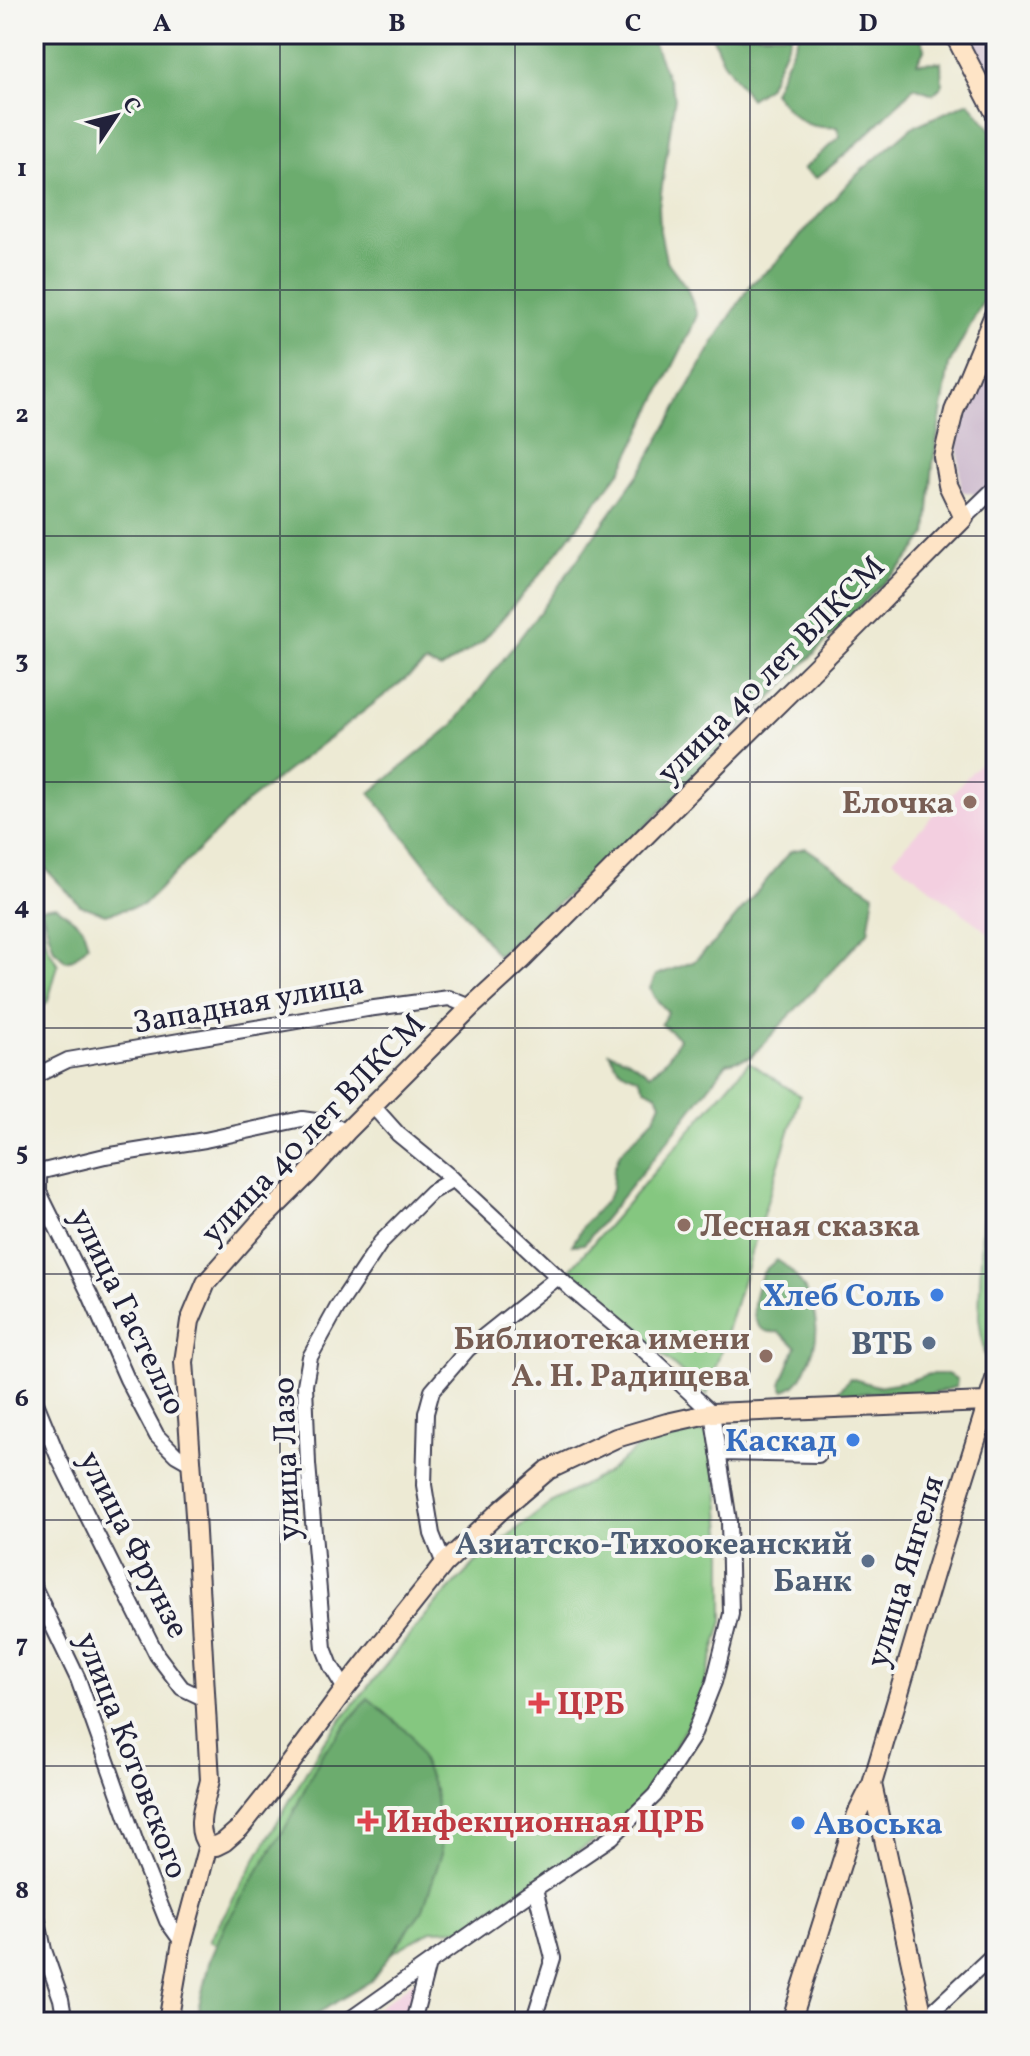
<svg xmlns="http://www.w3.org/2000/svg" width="1030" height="2056" viewBox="0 0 1030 2056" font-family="Vollkorn,serif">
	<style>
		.built { fill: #f3cfe0 }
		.industrial { fill: #cfbdcf }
		.green { fill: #85c780; stroke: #54745e; stroke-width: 2 }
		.forest { fill: #6cac6e; stroke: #476754; stroke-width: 2 }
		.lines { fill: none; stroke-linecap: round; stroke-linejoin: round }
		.street-casing { stroke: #404052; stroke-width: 18 }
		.secondary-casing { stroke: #404052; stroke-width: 22 }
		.street { stroke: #fff; stroke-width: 14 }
		.secondary { stroke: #fee4c6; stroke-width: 18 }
		.grid { fill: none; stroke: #22223b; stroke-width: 2; stroke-opacity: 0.55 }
		.education-dot { fill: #8d6e63; stroke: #f6f6f2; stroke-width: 3 }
		.shop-dot { fill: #3f7fe0; stroke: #f6f6f2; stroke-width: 3 }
		.service-dot { fill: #5c6f8a; stroke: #f6f6f2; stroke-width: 3 }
		.health-dot { fill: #e0444e; stroke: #f6f6f2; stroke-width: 3 }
		.labels { text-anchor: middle; stroke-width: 8; stroke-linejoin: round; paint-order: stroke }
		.street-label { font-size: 32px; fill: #22223b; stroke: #f6f6f2 }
		.education-label { font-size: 32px; font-weight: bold; fill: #785e54; stroke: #f6f6f2; text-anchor: end }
		.shop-label { font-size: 32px; font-weight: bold; fill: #366cbe; stroke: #f6f6f2; text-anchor: end }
		.service-label { font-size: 32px; font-weight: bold; fill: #4e5e75; stroke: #f6f6f2; text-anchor: end }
		.health-label { font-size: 32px; font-weight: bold; fill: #be3a42; stroke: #f6f6f2; text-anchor: start }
		.neatline { fill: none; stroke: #22223b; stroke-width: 3 }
		.grid-label { font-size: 26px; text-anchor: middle; font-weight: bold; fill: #22223b }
	</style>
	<rect width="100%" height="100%" fill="#f6f6f2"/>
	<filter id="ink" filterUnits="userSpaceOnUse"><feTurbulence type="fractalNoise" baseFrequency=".0125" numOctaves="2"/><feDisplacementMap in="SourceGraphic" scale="16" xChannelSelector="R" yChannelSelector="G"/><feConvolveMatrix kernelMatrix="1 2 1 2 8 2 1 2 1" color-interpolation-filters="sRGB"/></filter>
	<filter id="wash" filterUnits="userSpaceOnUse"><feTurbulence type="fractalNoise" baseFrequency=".006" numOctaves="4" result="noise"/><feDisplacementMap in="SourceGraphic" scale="32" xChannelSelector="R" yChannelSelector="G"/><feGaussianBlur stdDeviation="1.8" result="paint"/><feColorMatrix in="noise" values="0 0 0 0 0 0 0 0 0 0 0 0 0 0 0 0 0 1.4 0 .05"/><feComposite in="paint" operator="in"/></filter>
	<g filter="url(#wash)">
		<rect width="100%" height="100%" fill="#edead4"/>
		<!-- built -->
		<path class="built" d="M996,745V939L893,859Z
			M417,1979L424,2022H358Z"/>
		<!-- industrial -->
		<path class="industrial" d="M968,34H996V85L976,54Z
			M996,332V477L978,495L961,491L957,439L986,354Z"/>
		<!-- green -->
		<path class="green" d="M34,859L42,876L39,903L47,946L58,965L48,1001L34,1016Z
			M749,1062L800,1096L707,1395L568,1272Z
			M996,1178V1313L993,1337L984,1354L979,1317L982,1226L985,1200Z
			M687,1432L713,1433L723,1543V1621L699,1702L656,1783L612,1829L461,1929L432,1930L320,1994L209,1941L324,1741L432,1608L481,1557L552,1502L608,1472L647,1440Z"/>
		<!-- forest -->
		<path class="forest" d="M34,34H650L675,97L659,207L660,231L666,260L687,288L697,315L690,332L622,469L542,572L482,642L441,669L426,663L247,802L143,905L105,914L80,905L40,863L34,849Z
			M711,34H792L768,87L750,99L723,61Z
			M799,34H919L925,48L917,63L941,62L942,86L933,94L914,87C883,120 852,151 816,178L803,169L840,137L837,127C803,130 794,117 773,92Z
			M969,102L996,136V277L949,365L933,464L927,534L903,565L872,594L648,824L498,956L370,793L453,725L545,605L644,466L715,340L751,284L772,267L853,178L912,127Z
			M806,848L874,894L868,932L751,1057L727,1063L669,1139L584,1244L572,1245L585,1223L605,1202L612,1190L614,1168L620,1153L655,1117L661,1103L657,1094L645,1088L638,1077C622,1073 616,1067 609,1052L627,1059L650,1074C664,1064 672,1054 679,1038L661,1024L668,1012L654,997L650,988L656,975L693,962L715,942L791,851Z
			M56,906L82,926L88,945L73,959L66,961L54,950L41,908Z
			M777,1260C798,1272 814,1300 816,1325C818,1338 812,1356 806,1368C801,1379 796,1387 784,1390L781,1384L796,1346L779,1332C744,1336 752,1294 763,1273C766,1268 772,1264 777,1260Z
			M930,1374H947L957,1379L956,1387L930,1394L890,1392L836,1394L850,1378L877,1386L908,1381Z
			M368,1698L411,1735L435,1790L442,1853L423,1909L371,1981L303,2022H195L210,1959L225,1925L288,1823L322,1754Z"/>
	</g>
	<g filter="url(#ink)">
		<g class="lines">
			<defs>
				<path id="street" d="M964,518L996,487
					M37,1075L68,1060L367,1009L449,998L471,1007
					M34,1398L59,1459L157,1655L182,1688L205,1699
					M718,1453L818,1455
					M190,1463L176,1455L157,1436L127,1379L90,1295L39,1192V1172L105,1156L205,1140L302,1119L330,1123L346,1132
					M444,1564L432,1534L424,1485L426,1413L432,1391L468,1349L558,1277
					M34,1587L78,1679L140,1854L167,1921L182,1942
					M345,1689L331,1666L324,1648L308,1464L305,1385L310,1357L337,1308L381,1242L431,1192L453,1179
					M34,1902L44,1950L61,1999L65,2022
					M923,2020L996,1952
					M346,2022L523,1897L612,1837L655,1795L692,1738L714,1682L731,1614L729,1521L712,1413L634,1341L571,1289L453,1179L398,1134L372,1105
					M413,2022L428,1964
					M533,2022L553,1958L535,1889"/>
				<path id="secondary" d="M954,34L996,115
					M872,1784L924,2022
					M208,1845L216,1846L224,1842L240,1828L279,1779L345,1689L444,1564L501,1510L548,1470L616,1438L667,1423L712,1413L986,1402
					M168,2022L182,1942L208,1845C193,1829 206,1799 210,1780L195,1515L184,1362L190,1321L206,1283L259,1223L307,1175L346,1132L471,1007L522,960L716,765L845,638L964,518L948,485L943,457L954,411L996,310
					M791,2022L857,1814L872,1784L935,1571L996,1376"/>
			</defs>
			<!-- street casing -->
			<use href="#street" class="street-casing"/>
			<!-- secondary casing -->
			<use href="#secondary" class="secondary-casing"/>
			<!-- street -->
			<use href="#street" class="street"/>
			<!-- secondary -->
			<use href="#secondary" class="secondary"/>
		</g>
	</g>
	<!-- grid -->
	<path class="grid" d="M280,34V2022M515,34V2022M750,34V2022M34,290H996M34,536H996M34,782H996M34,1028H996M34,1274H996M34,1520H996M34,1766H996"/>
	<!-- markers -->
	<g class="education-dot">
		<circle cx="970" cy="802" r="8"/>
		<circle cx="684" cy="1225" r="8"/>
		<circle cx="766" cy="1356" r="8"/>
	</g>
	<g class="shop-dot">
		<circle cx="937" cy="1295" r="8"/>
		<circle cx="853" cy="1440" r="8"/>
		<circle cx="798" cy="1823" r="8"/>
	</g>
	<g class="service-dot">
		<circle cx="929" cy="1343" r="8"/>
		<circle cx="868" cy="1561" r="8"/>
	</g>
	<g class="health-dot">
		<path d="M535 1691h8v8h8v8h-8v8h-8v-8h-8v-8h8z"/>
		<path d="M364 1809h8v8h8v8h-8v8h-8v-8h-8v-8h8z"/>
	</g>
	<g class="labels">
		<!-- street labels -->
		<g class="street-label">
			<text transform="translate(770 669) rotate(-45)" y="11">улица 40 лет ВЛКСМ</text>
			<text transform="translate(248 1002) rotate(-10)" y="11">Западная улица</text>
			<text transform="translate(312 1128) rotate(-46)" y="11">улица 40 лет ВЛКСМ</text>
			<text transform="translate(129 1311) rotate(64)" y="11">улица Гастелло</text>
			<text transform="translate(285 1459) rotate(-92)" y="11">улица Лазо</text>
			<text transform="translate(135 1544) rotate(63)" y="11">улица Фрунзе</text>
			<text transform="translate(904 1571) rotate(-73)" y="11">улица Янгеля</text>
			<text transform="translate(133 1755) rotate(69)" y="11">улица Котовского</text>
		</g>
		<!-- education labels -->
		<g class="education-label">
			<text x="954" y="813">Елочка</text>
			<text x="700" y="1236" text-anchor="start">Лесная сказка</text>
			<text x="750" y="1349">Библиотека имени<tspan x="750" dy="37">А. Н. Радищева</tspan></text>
		</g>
		<!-- shop labels -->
		<g class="shop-label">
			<text x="921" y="1306">Хлеб Соль</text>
			<text x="837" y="1451">Каскад</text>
			<text x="814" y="1834" text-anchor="start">Авоська</text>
		</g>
		<!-- service labels -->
		<g class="service-label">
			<text x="913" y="1354">ВТБ</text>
			<text x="852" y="1554">Азиатско-Тихоокеанский<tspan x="852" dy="37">Банк</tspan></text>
		</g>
		<!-- health labels -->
		<g class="health-label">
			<text x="557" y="1714">ЦРБ</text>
			<text x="386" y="1832">Инфекционная ЦРБ</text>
		</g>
	</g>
	<!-- margin -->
	<rect width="1030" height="2056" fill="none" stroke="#f6f6f2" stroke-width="88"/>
	<!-- north arrow -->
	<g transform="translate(116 116) rotate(55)" stroke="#f6f6f2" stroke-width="6" paint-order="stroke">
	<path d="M0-6L14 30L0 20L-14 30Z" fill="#22223b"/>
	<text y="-12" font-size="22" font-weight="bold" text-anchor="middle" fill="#22223b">С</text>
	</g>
	<rect x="44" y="44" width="942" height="1968" class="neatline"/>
	<g class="grid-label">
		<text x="162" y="31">A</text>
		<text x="397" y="31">B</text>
		<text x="633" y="31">C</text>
		<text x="868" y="31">D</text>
		<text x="22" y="176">1</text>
		<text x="22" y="422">2</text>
		<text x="22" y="668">3</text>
		<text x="22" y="914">4</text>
		<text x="22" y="1160">5</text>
		<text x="22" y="1406">6</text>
		<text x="22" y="1652">7</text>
		<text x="22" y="1898">8</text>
	</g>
</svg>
